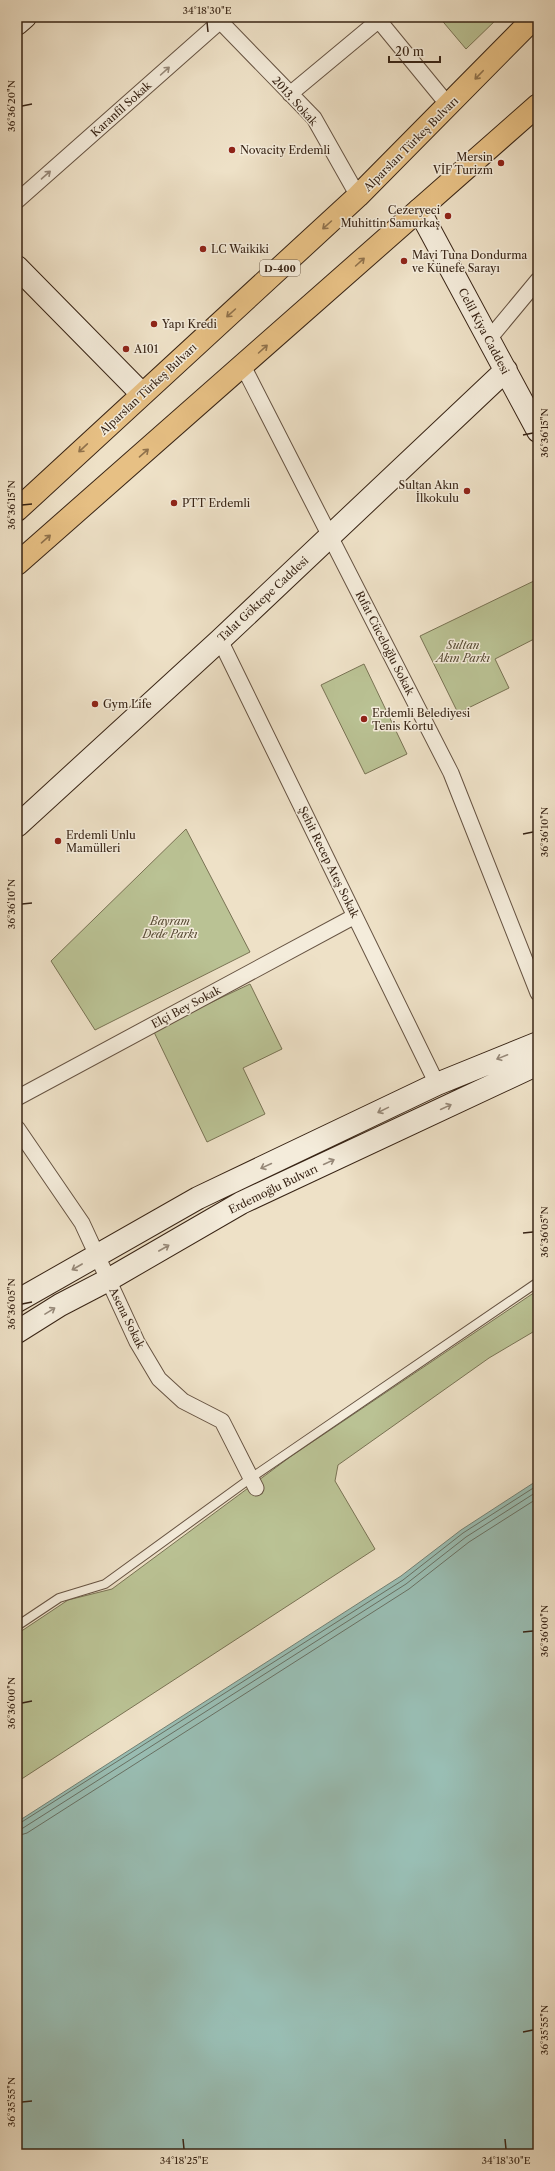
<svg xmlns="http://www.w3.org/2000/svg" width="555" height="2171" viewBox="0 0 555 2171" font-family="'Libre Caslon Text',serif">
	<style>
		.green { fill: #bac294; stroke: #797354 }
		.water { fill: #99beb4; stroke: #728074 }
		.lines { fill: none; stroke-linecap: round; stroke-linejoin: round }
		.shore { stroke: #687164; stroke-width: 1 }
		.lane-casing { stroke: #665342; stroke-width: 10 }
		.street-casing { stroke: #665342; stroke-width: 17 }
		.secondary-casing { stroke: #382415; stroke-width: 24 }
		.highway-casing { stroke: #382415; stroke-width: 24 }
		.lane { stroke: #f4ecdb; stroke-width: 8 }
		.street { stroke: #f4ecdb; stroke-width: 15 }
		.secondary { stroke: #f4ecdb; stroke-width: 22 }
		.highway { stroke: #e7c084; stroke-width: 22 }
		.oneway { stroke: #968878 }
		.oneway2 { stroke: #90724c }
		.ticks { fill: none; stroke: #382415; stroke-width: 1.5 }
		.poi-dot { fill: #8f2418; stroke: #f4ecdb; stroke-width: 1.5 }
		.labels { text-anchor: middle; stroke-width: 3; stroke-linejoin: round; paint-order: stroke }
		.shield { fill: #f4ecdb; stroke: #706050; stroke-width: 1 }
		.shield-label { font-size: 10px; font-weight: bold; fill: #382415 }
		.street-label { font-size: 11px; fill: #382415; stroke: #f4ecdb }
		.poi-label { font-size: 11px; fill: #382415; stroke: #f4ecdb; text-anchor: start }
		.park-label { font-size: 11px; font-style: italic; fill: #584c35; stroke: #f4ecdb }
		.neatline { fill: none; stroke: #382415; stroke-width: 1.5 }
		.ticks-label { font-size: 10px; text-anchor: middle; fill: #382415 }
	</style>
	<rect width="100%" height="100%" fill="#eee1c7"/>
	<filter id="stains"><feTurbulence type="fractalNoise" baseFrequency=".005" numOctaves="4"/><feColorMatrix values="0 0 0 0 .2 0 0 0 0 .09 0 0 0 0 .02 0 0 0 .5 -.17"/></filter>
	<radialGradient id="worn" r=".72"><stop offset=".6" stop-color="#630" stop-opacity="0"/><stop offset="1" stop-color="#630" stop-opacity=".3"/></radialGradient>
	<!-- green -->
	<path class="green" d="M439,17H499L466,49Z
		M538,579V637L495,659L509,688L458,713L420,636Z
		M364,664L407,754L365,774L321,685Z
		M186,829L250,952L95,1030L51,961Z
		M250,984L282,1049L243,1068L265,1114L207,1142L153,1030Z
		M538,1290V1329L489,1358L338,1465L335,1481L375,1549L17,1782V1634L68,1600L112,1589L290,1457Z"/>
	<!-- water -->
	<path class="water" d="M538,1480V2154H17V1822L401,1576L461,1530Z"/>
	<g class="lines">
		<!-- shore -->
		<path class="shore" d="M17,1825L403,1580L463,1533L538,1485
			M17,1830L23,1828L406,1584L466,1537L538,1491
			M17,1836L27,1833L409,1589L469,1542L538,1498"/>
		<defs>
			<path id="lane" d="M17,1626L59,1598L105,1584L251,1478L538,1282"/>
			<path id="street" d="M216,17L314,118L358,196
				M376,17L449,106
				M290,94L379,20
				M17,201L225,17
				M489,339L538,280
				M243,366L451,773L538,993
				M220,640L437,1084
				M17,1098L355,916
				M17,1128L82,1223L137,1342L159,1379L183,1401L222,1421L256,1488"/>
			<path id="secondary" d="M17,24L25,17
				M419,210L538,431
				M17,267L142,394
				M17,826L220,640L506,370
				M17,1301L198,1198L437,1084L538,1043
				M17,1332L60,1305L108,1280L241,1203L538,1064"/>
			<path id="highway" d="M17,510L358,196L535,17
				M17,564L538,105"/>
		</defs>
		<!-- lane casing -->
		<use href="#lane" class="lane-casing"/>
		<!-- street casing -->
		<use href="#street" class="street-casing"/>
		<!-- secondary casing -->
		<use href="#secondary" class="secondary-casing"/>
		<!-- highway casing -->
		<use href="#highway" class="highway-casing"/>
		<!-- lane -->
		<use href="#lane" class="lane"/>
		<!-- street -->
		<use href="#street" class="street"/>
		<!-- secondary -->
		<use href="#secondary" class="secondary"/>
		<!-- highway -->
		<use href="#highway" class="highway"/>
	</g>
	<!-- one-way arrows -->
	<defs><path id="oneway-shaft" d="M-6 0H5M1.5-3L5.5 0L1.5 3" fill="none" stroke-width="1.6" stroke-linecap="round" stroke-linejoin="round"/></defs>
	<g class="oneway">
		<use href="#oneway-shaft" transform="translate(165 71) rotate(-42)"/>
		<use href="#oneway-shaft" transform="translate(46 175) rotate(-41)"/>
		<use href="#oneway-shaft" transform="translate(502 1057) rotate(158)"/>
		<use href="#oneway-shaft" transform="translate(446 1107) rotate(-25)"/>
		<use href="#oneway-shaft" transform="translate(383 1110) rotate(154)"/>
		<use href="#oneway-shaft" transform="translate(329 1162) rotate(-25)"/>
		<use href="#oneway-shaft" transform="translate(266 1166) rotate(155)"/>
		<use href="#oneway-shaft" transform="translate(164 1248) rotate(-30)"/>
		<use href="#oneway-shaft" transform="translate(77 1267) rotate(150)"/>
		<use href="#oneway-shaft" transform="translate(50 1311) rotate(-32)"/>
	</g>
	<g class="oneway2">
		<use href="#oneway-shaft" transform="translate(479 75) rotate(134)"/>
		<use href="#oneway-shaft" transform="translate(327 225) rotate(138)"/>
		<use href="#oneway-shaft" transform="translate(360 262) rotate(-42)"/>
		<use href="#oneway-shaft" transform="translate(231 313) rotate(138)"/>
		<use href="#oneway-shaft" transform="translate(263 349) rotate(-42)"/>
		<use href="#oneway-shaft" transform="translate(83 448) rotate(137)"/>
		<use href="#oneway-shaft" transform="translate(144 453) rotate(-41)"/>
		<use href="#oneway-shaft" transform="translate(46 539) rotate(-41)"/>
	</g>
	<!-- ticks -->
	<path class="ticks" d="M207,22L208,32M22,106L32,104M523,435L533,433M22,505L32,504M523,834L533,832M22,904L32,903M523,1233L533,1232M22,1304L32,1302M523,1632L533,1631M22,1703L32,1701M523,2032L533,2030M22,2102L32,2101M183,2139L184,2149M505,2139L506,2149"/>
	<!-- markers -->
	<g class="poi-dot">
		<circle cx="232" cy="150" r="4"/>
		<circle cx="501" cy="163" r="4"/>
		<circle cx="448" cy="216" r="4"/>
		<circle cx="203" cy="249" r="4"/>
		<circle cx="404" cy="261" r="4"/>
		<circle cx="154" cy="324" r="4"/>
		<circle cx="126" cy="349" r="4"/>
		<circle cx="467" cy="491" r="4"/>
		<circle cx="174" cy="503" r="4"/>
		<circle cx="95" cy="704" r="4"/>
		<circle cx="364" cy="719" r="4"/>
		<circle cx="58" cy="841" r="4"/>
	</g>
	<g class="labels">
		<!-- shield labels -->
		<rect class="shield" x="260" y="260" width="40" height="16" rx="3"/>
		<g class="shield-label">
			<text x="280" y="272">D-400</text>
		</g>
		<!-- street labels -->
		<g class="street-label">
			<text transform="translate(295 101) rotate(48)" y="4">2013. Sokak</text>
			<text transform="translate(121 109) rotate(-42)" y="4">Karanfil Sokak</text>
			<text transform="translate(411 144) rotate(-45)" y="4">Alparslan Türkeş Bulvarı</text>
			<text transform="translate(484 331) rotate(62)" y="4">Celil Kiya Caddesi</text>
			<text transform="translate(148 389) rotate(-43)" y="4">Alparslan Türkeş Bulvarı</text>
			<text transform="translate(263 599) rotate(-43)" y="4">Talat Göktepe Caddesi</text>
			<text transform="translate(385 643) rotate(63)" y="4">Rıfat Cüceloğlu Sokak</text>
			<text transform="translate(329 862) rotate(64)" y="4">Şehit Recep Ateş Sokak</text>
			<text transform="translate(186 1007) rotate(-28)" y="4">Elçi Bey Sokak</text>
			<text transform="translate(273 1189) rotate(-26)" y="4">Erdemoğlu Bulvarı</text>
			<text transform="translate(127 1318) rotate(64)" y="4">Asena Sokak</text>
		</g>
		<!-- poi labels -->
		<g class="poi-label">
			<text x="240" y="154">Novacity Erdemli</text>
			<text x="493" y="161" text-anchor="end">Mersin<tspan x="493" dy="13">VİF Turizm</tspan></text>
			<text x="440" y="214" text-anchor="end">Cezeryeci<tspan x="440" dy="13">Muhittin Samurkaş</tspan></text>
			<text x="211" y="253">LC Waikiki</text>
			<text x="412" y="259">Mavi Tuna Dondurma<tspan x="412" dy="13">ve Künefe Sarayı</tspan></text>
			<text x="162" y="328">Yapı Kredi</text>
			<text x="134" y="353">A101</text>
			<text x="459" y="489" text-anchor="end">Sultan Akın<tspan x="459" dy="13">İlkokulu</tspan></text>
			<text x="182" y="507">PTT Erdemli</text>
			<text x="103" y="708">Gym Life</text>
			<text x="372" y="717">Erdemli Belediyesi<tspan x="372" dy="13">Tenis Kortu</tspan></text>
			<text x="66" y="839">Erdemli Unlu<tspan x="66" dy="13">Mamülleri</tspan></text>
		</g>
		<!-- park labels -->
		<g class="park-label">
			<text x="463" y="649">Sultan<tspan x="463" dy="13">Akın Parkı</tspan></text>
			<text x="170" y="925">Bayram<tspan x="170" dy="13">Dede Parkı</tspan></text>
		</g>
	</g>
	<!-- margin -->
	<rect width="555" height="2171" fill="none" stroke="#eee1c7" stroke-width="44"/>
	<!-- scale -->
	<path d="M389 56v6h51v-6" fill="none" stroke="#382415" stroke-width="2"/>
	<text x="395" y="56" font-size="12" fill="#382415" stroke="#f4ecdb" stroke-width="3" paint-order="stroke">20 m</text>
	<rect x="22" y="22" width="511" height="2127" class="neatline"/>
	<g class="ticks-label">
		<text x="207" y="14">34°18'30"E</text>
		<text transform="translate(11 106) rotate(-90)" y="4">36°36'20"N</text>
		<text transform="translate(544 433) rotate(-90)" y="4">36°36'15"N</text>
		<text transform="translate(11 505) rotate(-90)" y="4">36°36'15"N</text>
		<text transform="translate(544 832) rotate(-90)" y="4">36°36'10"N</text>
		<text transform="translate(11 904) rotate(-90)" y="4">36°36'10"N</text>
		<text transform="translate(544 1232) rotate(-90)" y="4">36°36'05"N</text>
		<text transform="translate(11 1304) rotate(-90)" y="4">36°36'05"N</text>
		<text transform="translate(544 1631) rotate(-90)" y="4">36°36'00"N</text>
		<text transform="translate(11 1703) rotate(-90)" y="4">36°36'00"N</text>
		<text transform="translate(544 2030) rotate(-90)" y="4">36°35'55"N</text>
		<text transform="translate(11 2102) rotate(-90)" y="4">36°35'55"N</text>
		<text x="184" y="2164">34°18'25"E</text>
		<text x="506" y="2164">34°18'30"E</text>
	</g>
	<rect width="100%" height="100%" filter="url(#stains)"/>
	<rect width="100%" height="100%" fill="url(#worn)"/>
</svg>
